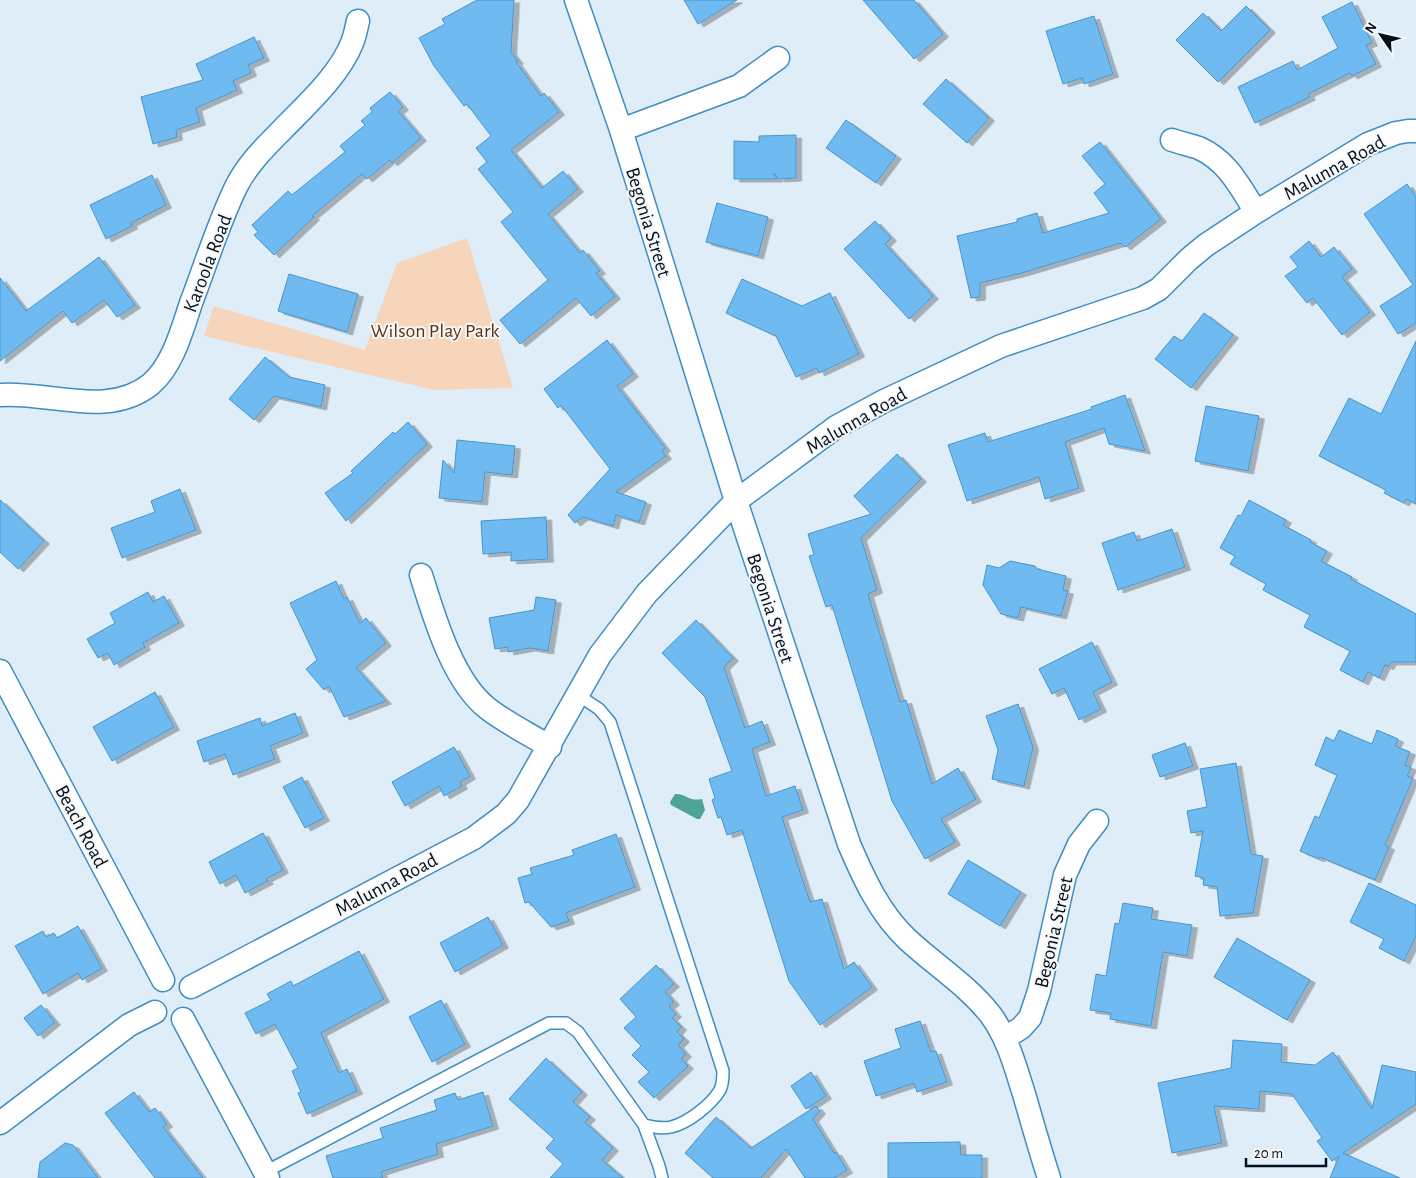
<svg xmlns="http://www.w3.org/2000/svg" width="1416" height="1178" viewBox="0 0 1416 1178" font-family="'Alegreya Sans',sans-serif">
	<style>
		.green { fill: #f6d5ba }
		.water { fill: #4fa496 }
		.building { fill: #6ebaf1; stroke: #4995c9; filter: url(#shadow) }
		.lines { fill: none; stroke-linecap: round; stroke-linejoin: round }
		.service-casing { stroke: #408dc1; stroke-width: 14 }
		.minor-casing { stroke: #408dc1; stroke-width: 25 }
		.service { stroke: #fff; stroke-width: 11 }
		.minor { stroke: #fff; stroke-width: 22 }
		.labels { text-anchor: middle; stroke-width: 4; stroke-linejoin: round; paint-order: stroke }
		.street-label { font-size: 20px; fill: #00101f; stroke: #f7f7f7 }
		.park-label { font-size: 20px; fill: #593513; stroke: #f7f7f7 }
	</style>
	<defs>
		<filter id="shadow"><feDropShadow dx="5.5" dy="3" stdDeviation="0" flood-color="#0004"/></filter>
	</defs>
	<rect width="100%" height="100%" fill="#deedf8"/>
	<!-- green -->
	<path class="green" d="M467,238L513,388L434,390L204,336L214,306L365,350L397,263Z"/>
	<!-- water -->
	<path class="water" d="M675,794C686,793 688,802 702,799L705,810L700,819H697L671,805L670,802Z"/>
	<!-- building -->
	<path class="building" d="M477,0H514L511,52L518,61L516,62L541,96L544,93L559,112L511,150L542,188L563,171L578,189L548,214L580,253L583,250L600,271L596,273L615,296L591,316L576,298L520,344L500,320L548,280L501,222L513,212L478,169L487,162L476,148L491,136L467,104L464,106L434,66L419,38L445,24L442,19Z
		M684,0H737L698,24Z
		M863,0H914L943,34L914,59Z
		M1352,2L1372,43L1366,45L1376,64L1352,76L1350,73L1308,94L1310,97L1255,123L1238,87L1293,61L1297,70L1338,48L1322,17Z
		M1246,6L1270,30L1218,82L1176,40L1203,13L1221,31Z
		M1094,16L1113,74L1084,84L1082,78L1063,84L1046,31Z
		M254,37L264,58L248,65L251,73L233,81L237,90L196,108L200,122L176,130L177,137L153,144L141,97L203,80L196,64Z
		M946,79L989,118L967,143L923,104Z
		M390,92L403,107L398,111L421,138L392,163L390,160L367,179L362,174L312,216L314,217L274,255L254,235L258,232L252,225L288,191L292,195L345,152L340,146L365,125L361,121L372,112L370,108Z
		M846,120L896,156L876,183L826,148Z
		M796,135V178L779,179L774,173L777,179H734V141L759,142V136Z
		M1100,142L1161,219L1125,247L1121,243L1022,273L980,283V297L971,298L957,236L1017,222V219L1037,213L1043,233L1109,213L1094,193L1105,184L1082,156Z
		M152,175L166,205L131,223L132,226L106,239L90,205Z
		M1407,184L1416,197V323L1398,334L1380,306L1413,285L1364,214Z
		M717,203L768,217L758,256L706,242Z
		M875,221L891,238L885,244L933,296L909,319L844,249Z
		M1309,241L1321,257L1334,247L1352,269L1342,277L1370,312L1342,335L1313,298L1307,303L1285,276L1298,267L1290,257Z
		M99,257L135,305L117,317L104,300L72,323L63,311L0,361V278L26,311Z
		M289,274L358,294L347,332L278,311Z
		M742,279L802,306L830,293L859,354L819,373L817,368L796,377L776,336L726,313Z
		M1204,313L1233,335L1191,388L1155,359L1174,336L1182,341Z
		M607,340L633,374L617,386L665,448L662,451L666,456L616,492L646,502L639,522L616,515L613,526L583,517L575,523L568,515L610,469L561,405L558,408L544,389Z
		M1416,341V504L1406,499L1404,503L1384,493L1386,490L1319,456L1349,398L1381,414Z
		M265,357L289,377L325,385L321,407L274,396L254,420L229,399Z
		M1125,395L1145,451L1109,444L1104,428L1065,442L1079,488L1045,499L1039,477L967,501L948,445L985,433L988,442L1092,409L1091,407Z
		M1206,406L1259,416L1248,471L1195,461Z
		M408,422L427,444L346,521L325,493L353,473L351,471L393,432L395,434Z
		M457,440L515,446L512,475L485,472L482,502L439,498L443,460L454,473Z
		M897,454L921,479L861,538L877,590L868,594L900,702L906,700L932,784L958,768L976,799L941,819L955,842L925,859L892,801L832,605L826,607L809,556L814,555L808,534L871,514L854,496Z
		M180,489L196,530L122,558L111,528L155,512L151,501Z
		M0,500L44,541L18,569L0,552Z
		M1249,500L1286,520L1283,525L1311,540L1310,542L1327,551L1321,561L1352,577L1351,579L1416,614V662H1391L1388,667L1385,665L1379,678L1368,672L1363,682L1340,670L1350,651L1304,627L1310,615L1263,590L1266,584L1230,564L1235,556L1220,548L1238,515L1241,516Z
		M546,517L548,559L511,561V552L483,554L481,521Z
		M1172,529L1185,567L1118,590L1102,543L1134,532L1137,541Z
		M1010,561L1035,566L1037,569L1066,576L1063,590L1068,591L1061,616L1021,607L1018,618L1001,614L983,585L987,565L999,568Z
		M336,581L344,599L347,597L360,623L366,618L386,643L356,668L386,701L344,717L329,686L324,690L306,669L317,660L290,603Z
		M148,592L153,602L164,596L179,623L143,643L145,647L114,665L108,653L98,658L87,639L115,623L110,613Z
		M536,597L556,600L548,651L530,648L508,652V647L495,649L489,618L534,610Z
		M696,620L733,658L724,667L745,728L762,721L770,742L752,749L766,796L795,786L803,810L782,817L810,902L822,899L844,969L854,962L872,987L820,1025L789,981L742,830L727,835L721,817L718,818L712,800L715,798L709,779L732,771L705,697L662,653Z
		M1092,642L1112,682L1093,692L1101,709L1079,720L1064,688L1052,694L1039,669Z
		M155,692L174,727L112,761L93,727Z
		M1018,704L1033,747L1024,786L992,779L998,750L986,716Z
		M295,713L303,733L270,746L275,759L233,775L225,754L204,762L197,741L260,718L262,726Z
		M1339,730L1372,744L1377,730L1398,739L1395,746L1410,752L1405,765L1411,767L1407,776L1413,778L1385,845L1389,847L1375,880L1320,857L1319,859L1300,851L1315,816L1319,818L1337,775L1315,765L1326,737L1334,741Z
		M1185,743L1193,766L1160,777L1152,755Z
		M454,747L470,776L460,782L462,786L444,796L439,786L405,806L392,782Z
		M1236,763L1251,854L1263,856L1253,913L1220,916L1217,887L1203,885L1204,878L1195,876L1203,831L1191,833L1187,811L1207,807L1200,769Z
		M302,777L324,818L305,828L283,787Z
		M263,833L283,870L266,879L268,881L245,893L236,875L220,884L209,862Z
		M616,834L635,887L566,913L569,921L551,927L529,902L525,903L518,878L532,874L530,868L574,855L572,850Z
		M968,860L1021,892L1000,926L948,894Z
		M1369,883L1416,905V936L1404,961L1379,948L1384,939L1350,922Z
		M1123,903L1153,908L1151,919L1192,925L1187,956L1163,952L1151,1026L1110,1019L1111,1013L1090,1010L1096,974L1106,976L1115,923L1119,924Z
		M488,917L503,945L455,972L440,943Z
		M78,926L102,968L82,980L78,973L43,994L15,946L43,931L46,937L54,933L57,938Z
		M1237,938L1310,980L1287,1020L1214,977Z
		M359,951L384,999L321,1033L339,1073L347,1069L357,1091L307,1114L298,1093L301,1092L292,1071L298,1068L275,1024L256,1034L245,1013L271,1000L267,994L291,981L293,986Z
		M656,965L674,984L665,992L674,1002L669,1006L676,1014L672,1018L681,1027L677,1032L684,1039L678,1045L686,1054L681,1059L688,1066L654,1098L638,1082L649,1072L632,1055L641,1046L624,1028L636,1017L620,999Z
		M441,1000L465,1044L432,1062L409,1017Z
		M41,1005L55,1022L38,1036L24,1018Z
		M920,1021L931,1052L936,1051L947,1082L917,1092L914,1083L876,1096L864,1061L901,1048L895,1029Z
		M1233,1040L1282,1044L1281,1062L1315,1065L1333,1052L1372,1109L1382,1065L1416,1072V1104L1343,1153L1400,1178H1330L1339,1156L1332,1161L1317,1141L1322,1138L1292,1094L1260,1091L1259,1109L1214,1106L1222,1143L1172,1153L1158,1083L1231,1068Z
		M546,1058L582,1092L573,1102L590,1117L585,1122L613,1148L602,1160L623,1178H550L563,1164L546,1148L554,1139L509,1099Z
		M811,1072L826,1096L806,1109L791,1086Z
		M134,1092L149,1112L155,1108L167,1124L163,1127L203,1178H155L105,1113Z
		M483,1092L493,1126L436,1144L438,1154L381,1172L383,1178H333L326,1156L383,1138L380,1128L437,1110L434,1100L455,1093L458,1100Z
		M816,1106L820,1111L813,1119L834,1153L836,1152L847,1170L834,1178H805L786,1149L761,1178H713L685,1153L716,1117L751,1148Z
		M960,1142L961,1155H982V1178H888V1143Z
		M65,1143L73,1145L98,1178H38L40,1162Z"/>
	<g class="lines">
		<defs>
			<path id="service" d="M578,695L599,709L610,722L723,1071C723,1077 723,1084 720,1090C711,1105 688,1123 671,1127C662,1129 653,1127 644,1125
				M265,1172L549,1023H566L578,1032L644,1125L659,1166L662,1178"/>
			<path id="minor" d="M576,0L621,130L736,501L849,844C864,879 880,914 908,940C935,965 967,985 990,1014C1008,1038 1015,1066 1024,1094C1032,1122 1040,1150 1049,1178
				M621,130L739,86L778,58
				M1172,140C1181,143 1190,145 1199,148C1228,161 1240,187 1256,212
				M0,395C49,391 108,419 151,384C173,365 182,330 191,303C206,264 218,224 236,187C247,165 264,148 281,131C305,106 339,76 352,43C355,36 356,29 358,21
				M421,575C434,616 452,680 487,708C506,723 529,734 550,747
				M0,671L163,980
				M191,987L474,838L506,814L518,800L600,655L625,622L647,593L736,501L836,427L884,401L1001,346L1143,298L1159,289L1189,259L1206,245L1256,212L1368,144L1396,133L1408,131H1416
				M183,1019L268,1178
				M1005,1038L1021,1028L1030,1018L1039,991L1065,875L1079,844L1097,821
				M0,1123L129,1025L155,1012"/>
		</defs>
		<!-- service casing -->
		<use href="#service" class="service-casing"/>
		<!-- minor casing -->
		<use href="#minor" class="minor-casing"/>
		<!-- service -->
		<use href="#service" class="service"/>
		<!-- minor -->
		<use href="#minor" class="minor"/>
	</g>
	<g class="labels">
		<!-- street labels -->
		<g class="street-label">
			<text transform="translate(1334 167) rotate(-29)" y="7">Malunna Road</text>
			<text transform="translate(649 222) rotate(73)" y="7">Begonia Street</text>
			<text transform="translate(207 263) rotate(-69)" y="7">Karoola Road</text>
			<text transform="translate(856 420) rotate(-30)" y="7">Malunna Road</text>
			<text transform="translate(771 608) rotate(72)" y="7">Begonia Street</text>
			<text transform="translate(82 826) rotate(62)" y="7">Beach Road</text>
			<text transform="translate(386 884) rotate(-28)" y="7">Malunna Road</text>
			<text transform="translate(1053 932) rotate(-77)" y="7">Begonia Street</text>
		</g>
		<!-- park labels -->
		<g class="park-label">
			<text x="435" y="337">Wilson Play Park</text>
		</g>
	</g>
	<!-- north arrow -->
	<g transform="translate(1381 35) rotate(304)" stroke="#f7f7f7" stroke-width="4" paint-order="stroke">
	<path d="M0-4L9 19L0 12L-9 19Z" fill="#00101f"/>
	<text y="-8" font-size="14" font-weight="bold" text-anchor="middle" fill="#00101f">N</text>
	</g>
	<!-- scale -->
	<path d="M1246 1158v8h80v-8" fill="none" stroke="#00101f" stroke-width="2.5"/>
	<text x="1254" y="1158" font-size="15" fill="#00101f" stroke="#f7f7f7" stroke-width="4" paint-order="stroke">20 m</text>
</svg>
